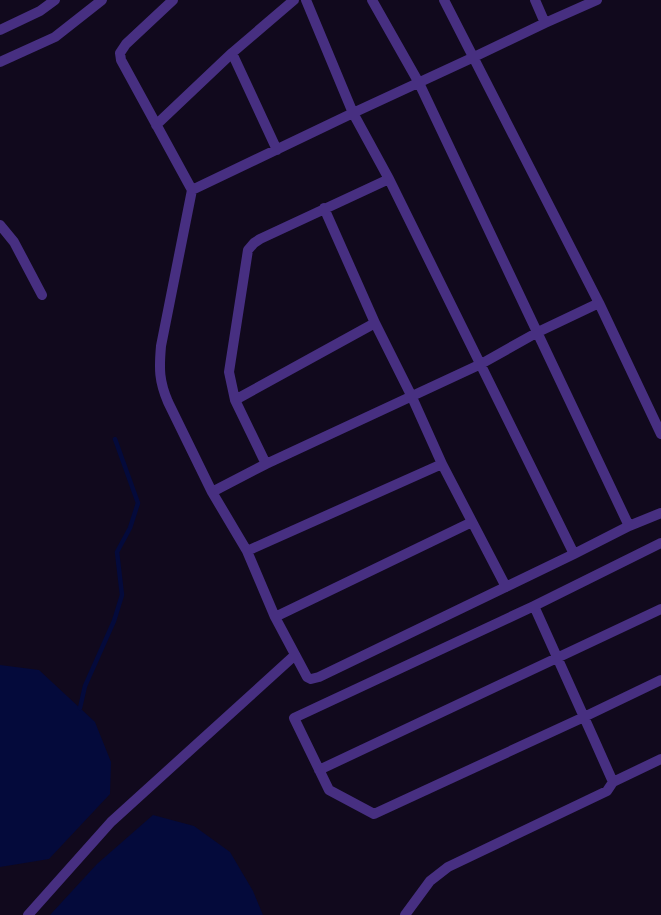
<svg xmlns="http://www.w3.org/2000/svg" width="661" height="915" viewBox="0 0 661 915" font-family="'Source Sans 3',sans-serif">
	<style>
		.water { fill: #040a3b }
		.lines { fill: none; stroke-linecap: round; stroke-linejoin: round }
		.stream { stroke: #040a3b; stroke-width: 4.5 }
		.street { stroke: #472f81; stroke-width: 10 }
	</style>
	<rect width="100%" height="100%" fill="#11091d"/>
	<!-- water -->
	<path class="water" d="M0,665L39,670L95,722L111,762L110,794L49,859L0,867Z
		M153,815L194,826L230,852L253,891L263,915H50L97,864Z"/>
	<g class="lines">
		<!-- stream -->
		<path class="stream" d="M80,708L85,686L114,621L122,595L117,552L130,528L138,503L115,439"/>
		<!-- street -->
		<path class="street" d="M173,0L126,44L120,53L121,60L192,190L353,113L474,57L545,23L597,0
			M306,0L353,113L389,179L574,554
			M372,0L419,83L629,526
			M444,0L599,303L661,434
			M535,0L545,23
			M0,30L40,11L55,0
			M232,53L277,150
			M0,62L55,37L102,0
			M156,125L232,53L294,0
			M192,190L161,346C159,369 159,381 168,402L212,492L247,551L275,617L307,677L311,679L319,677L574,554L629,526L661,513
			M324,208L375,323L411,395L442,464L506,587
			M0,225L14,242L42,295
			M235,400L375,323
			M266,464L235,400L229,372L248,250L254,243L260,239L389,179
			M212,492L266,464L481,364L538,332L599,303
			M247,551L442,464
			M534,606L661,543
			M275,617L472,522
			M319,770L661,609
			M613,782C587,723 560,664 534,606L294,718L329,790L374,814L584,717L661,680
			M28,915L111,822L295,655
			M405,915L430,881L448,867L607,791L613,782L661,759"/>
	</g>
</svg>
